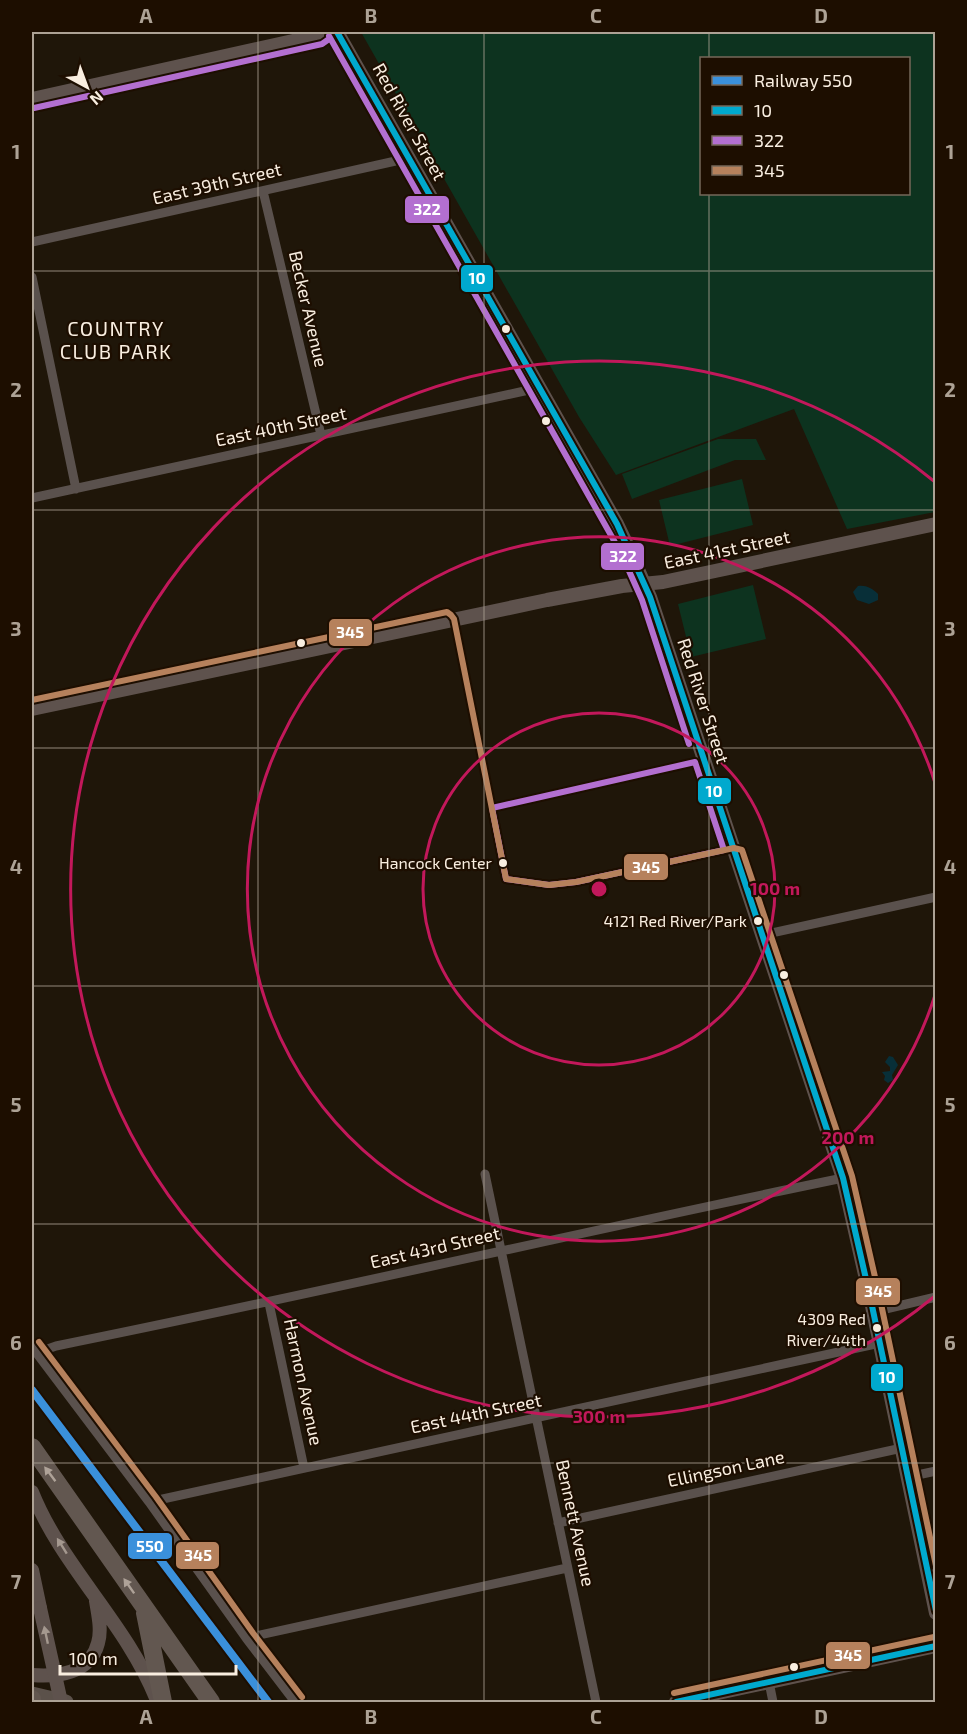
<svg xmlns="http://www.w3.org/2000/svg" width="967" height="1734" viewBox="0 0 967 1734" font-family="'Exo 2',sans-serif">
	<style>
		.green { fill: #0d331f; fill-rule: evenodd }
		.water { fill: #082f38 }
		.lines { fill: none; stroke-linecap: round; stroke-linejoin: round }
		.street { stroke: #5a514d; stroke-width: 9 }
		.secondary { stroke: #5e524d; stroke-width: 14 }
		.primary { stroke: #5b514a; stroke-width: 15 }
		.highway { stroke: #625750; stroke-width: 18 }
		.secondary-bridge { stroke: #5e524d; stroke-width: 14 }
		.bus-1-casing { stroke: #1d0e00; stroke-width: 10 }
		.bus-2-casing { stroke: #1d0e00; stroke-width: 10 }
		.bus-3-casing { stroke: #1d0e00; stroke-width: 10 }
		.bus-1 { stroke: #00a9ce; stroke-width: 6 }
		.bus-2 { stroke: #b36fd0; stroke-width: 6 }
		.bus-3 { stroke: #b6815c; stroke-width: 6 }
		.rail-1-casing { stroke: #1d0e00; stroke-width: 12 }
		.rail-1 { stroke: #3a90db; stroke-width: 8 }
		.oneway { fill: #aea298 }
		.oneway2 { fill: #a4988f }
		.grid { fill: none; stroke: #ada295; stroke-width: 1.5; stroke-opacity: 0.55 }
		.ring { fill: none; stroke: #c2185b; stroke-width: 3 }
		.bus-dot { fill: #f9eee0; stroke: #1d0e00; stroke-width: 2 }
		.labels { text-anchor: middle; stroke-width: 4.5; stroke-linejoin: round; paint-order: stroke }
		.bus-label { font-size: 16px; fill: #f9eee0; stroke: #1d0e00; text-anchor: end }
		.street-label { font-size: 18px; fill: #f9eee0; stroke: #1d0e00 }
		.neighbourhood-label { font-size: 20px; letter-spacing: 1.5px; fill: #f9eee0; stroke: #1d0e00 }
		.centre { fill: #c2185b; stroke: #1d0e00; stroke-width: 3 }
		.ring-label { font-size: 18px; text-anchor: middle; font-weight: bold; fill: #c2185b; stroke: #1d0e00; stroke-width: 4.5; stroke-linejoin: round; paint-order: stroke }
		.line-badge { stroke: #1d0e00; stroke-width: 2 }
		.badge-label { font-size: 16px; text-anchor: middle; font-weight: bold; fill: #fff }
		.neatline { fill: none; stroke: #ada295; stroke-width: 2 }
		.grid-label { font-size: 20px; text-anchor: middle; font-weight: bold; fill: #ada295 }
	</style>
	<rect width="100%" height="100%" fill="#1f1609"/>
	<!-- green -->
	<path class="green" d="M361,32H935V512L847,529L794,409L616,475L579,417ZM702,58H908V194H702Z
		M718,439H756L766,460H735L632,499L622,474Z
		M742,479L753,525L670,546L659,500Z
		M753,585L766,639L691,657L678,604Z"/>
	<!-- water -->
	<path class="water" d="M858,586C866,585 872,588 878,594V600L869,604L857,600L853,592Z
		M889,1056L893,1057L898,1065L892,1075L893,1080L888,1083L884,1080L885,1076L882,1072L890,1071V1067L885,1062Z"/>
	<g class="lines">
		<!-- street -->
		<path class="street" d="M263,191L321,435
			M32,242L409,158
			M32,277L76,489
			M32,498L538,388
			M762,935L936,897
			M485,1174L596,1702
			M269,1303L304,1468
			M873,1312L936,1297
			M32,1347L149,1502L246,1638L295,1702
			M36,1353L56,1346C319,1293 580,1232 843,1178
			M908,1477L936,1471
			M149,1502L880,1343
			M558,1523L902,1448
			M246,1638L567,1568
			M769,1682L773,1702"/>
		<!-- secondary -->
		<path class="secondary" d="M337,32L617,524L629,549L650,597L843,1178L871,1301L936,1613
			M32,99L320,35L324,32
			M32,709L547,600L622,586L663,582L936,524
			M32,1492C62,1567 126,1623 156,1698
			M32,1570L40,1608
			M32,1675C57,1677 90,1674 98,1643C102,1630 98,1614 96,1601
			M676,1702L936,1646"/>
		<!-- primary -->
		<path class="primary" d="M32,1694L66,1702"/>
		<!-- highway -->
		<path class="highway" d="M32,1447L211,1702
			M145,1613L163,1702
			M32,1699V1702"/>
		<!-- secondary-bridge -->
		<path class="secondary-bridge" d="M40,1608L61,1702"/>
		<defs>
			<path id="bus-1" d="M337,32L617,524L650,597L843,1178L871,1301L936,1611
				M676,1702L936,1646"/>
			<path id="bus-2" d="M329,36L621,553L642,600L689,744
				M34,108L322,44L329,39
				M695,762L724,850L576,882L549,885L506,879L492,808Z"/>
			<path id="bus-3" d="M32,700L447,612L451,615L454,619L506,879L549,885L576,882L734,848L742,850L852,1176L880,1299L936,1566
				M39,1342L156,1497L253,1633L302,1697
				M674,1693L934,1637"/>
		</defs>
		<!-- bus-1 casing -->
		<use href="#bus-1" class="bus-1-casing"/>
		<!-- bus-2 casing -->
		<use href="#bus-2" class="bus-2-casing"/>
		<!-- bus-3 casing -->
		<use href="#bus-3" class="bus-3-casing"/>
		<!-- bus-1 -->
		<use href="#bus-1" class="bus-1"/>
		<!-- bus-2 -->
		<use href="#bus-2" class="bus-2"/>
		<!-- bus-3 -->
		<use href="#bus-3" class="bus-3"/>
		<defs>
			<path id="rail-1" d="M32,1390L268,1702"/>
		</defs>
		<!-- rail-1 casing -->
		<use href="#rail-1" class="rail-1-casing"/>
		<!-- rail-1 -->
		<use href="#rail-1" class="rail-1"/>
	</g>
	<!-- one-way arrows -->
	<defs><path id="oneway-solid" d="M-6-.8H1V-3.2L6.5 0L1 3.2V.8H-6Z" transform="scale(1.5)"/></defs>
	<g class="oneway">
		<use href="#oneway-solid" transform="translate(50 1474) rotate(-127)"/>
		<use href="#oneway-solid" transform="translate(129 1586) rotate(-125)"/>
	</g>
	<g class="oneway2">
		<use href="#oneway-solid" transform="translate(62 1546) rotate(-122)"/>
		<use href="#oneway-solid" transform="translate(46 1635) rotate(-102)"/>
	</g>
	<!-- grid -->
	<path class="grid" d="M258,32V1702M484,32V1702M709,32V58M709,194V1702M32,271H936M32,510H936M32,748H936M32,986H936M32,1224H936M32,1463H936"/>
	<!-- distance rings -->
	<g class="ring">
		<circle cx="599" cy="889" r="176"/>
		<path d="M935 995A352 352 0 1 1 935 783"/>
		<path d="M935 1296A528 528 0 1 1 935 482"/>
	</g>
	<!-- markers -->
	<g class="bus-dot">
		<circle cx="506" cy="329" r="5"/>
		<circle cx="546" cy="421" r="5"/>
		<circle cx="301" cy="643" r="5"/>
		<circle cx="503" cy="863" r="5"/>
		<circle cx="758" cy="921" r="5"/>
		<circle cx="784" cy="975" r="5"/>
		<circle cx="877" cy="1328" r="5"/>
		<circle cx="794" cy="1667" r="5"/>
	</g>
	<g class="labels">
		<!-- bus labels -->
		<g class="bus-label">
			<text x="492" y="869">Hancock Center</text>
			<text x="747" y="927">4121 Red River/Park</text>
			<text x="866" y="1325">4309 Red<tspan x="866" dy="21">River/44th</tspan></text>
		</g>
		<!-- street labels -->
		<g class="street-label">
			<text transform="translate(409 122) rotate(61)" y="6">Red River Street</text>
			<text transform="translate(217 184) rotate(-13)" y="6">East 39th Street</text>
			<text transform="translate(308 309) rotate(77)" y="6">Becker Avenue</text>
			<text transform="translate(281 427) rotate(-12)" y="6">East 40th Street</text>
			<text transform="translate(727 550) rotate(-12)" y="6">East 41st Street</text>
			<text transform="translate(703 701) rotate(72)" y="6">Red River Street</text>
			<text transform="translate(435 1248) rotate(-13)" y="6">East 43rd Street</text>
			<text transform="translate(303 1382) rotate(78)" y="6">Harmon Avenue</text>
			<text transform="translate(476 1414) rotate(-12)" y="6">East 44th Street</text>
			<text transform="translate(726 1469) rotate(-12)" y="6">Ellingson Lane</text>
			<text transform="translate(575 1523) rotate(78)" y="6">Bennett Avenue</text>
		</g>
		<!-- neighbourhood labels -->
		<g class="neighbourhood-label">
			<text x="116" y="336">COUNTRY<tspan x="116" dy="23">CLUB PARK</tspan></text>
		</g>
	</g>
	<circle cx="599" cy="889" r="9" class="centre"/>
	<g class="ring-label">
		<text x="775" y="895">100 m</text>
		<text x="848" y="1144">200 m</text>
		<text x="599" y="1423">300 m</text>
	</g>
	<g class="line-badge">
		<rect x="404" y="195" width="46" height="29" rx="6" fill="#b36fd0"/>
		<rect x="460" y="264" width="34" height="29" rx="6" fill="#00a9ce"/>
		<rect x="600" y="542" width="45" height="29" rx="6" fill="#b36fd0"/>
		<rect x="328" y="618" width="45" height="29" rx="6" fill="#b6815c"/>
		<rect x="697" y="777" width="35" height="28" rx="6" fill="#00a9ce"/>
		<rect x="623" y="853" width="46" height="28" rx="6" fill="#b6815c"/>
		<rect x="855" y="1277" width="46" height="29" rx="6" fill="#b6815c"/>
		<rect x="870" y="1363" width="34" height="29" rx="6" fill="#00a9ce"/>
		<rect x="127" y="1532" width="46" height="28" rx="6" fill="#3a90db"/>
		<rect x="175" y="1541" width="45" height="29" rx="6" fill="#b6815c"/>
		<rect x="825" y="1641" width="46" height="29" rx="6" fill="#b6815c"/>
	</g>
	<g class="badge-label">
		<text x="427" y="215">322</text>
		<text x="477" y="284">10</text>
		<text x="623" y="562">322</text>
		<text x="350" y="638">345</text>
		<text x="714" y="797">10</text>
		<text x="646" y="873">345</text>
		<text x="878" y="1297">345</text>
		<text x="887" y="1383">10</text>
		<text x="150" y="1552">550</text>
		<text x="198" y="1561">345</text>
		<text x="848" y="1661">345</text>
	</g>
	<!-- border -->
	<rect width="967" height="1734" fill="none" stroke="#1d0e00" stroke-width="66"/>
	<!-- legend -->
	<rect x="700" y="57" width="210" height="138" fill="#1d0e00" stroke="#75685a" stroke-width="1.5"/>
	<rect x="712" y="76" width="30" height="9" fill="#3a90db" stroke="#75685a" stroke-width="1.5"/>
	<text x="754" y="87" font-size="18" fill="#f9eee0">Railway 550</text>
	<rect x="712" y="106" width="30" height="9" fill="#00a9ce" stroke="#75685a" stroke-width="1.5"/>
	<text x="754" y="117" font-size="18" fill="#f9eee0">10</text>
	<rect x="712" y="136" width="30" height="9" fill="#b36fd0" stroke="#75685a" stroke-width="1.5"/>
	<text x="754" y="147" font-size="18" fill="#f9eee0">322</text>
	<rect x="712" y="166" width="30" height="9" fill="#b6815c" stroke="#75685a" stroke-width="1.5"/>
	<text x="754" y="177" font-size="18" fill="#f9eee0">345</text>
	<!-- north arrow -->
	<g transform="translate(87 87) rotate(139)" stroke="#1d0e00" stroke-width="4.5" paint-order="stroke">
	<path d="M0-4.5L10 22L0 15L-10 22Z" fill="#f9eee0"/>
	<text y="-9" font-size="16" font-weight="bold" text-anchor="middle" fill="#f9eee0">N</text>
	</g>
	<!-- scale -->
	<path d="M60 1665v9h176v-9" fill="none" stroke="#f9eee0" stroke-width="3"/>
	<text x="69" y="1665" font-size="18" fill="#f9eee0" stroke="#1d0e00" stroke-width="4.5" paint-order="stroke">100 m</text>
	<rect x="33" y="33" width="901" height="1668" class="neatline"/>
	<g class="grid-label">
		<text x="146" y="23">A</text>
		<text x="371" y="23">B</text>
		<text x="596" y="23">C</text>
		<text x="821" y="23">D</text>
		<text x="16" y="159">1</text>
		<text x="950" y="159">1</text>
		<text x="16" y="397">2</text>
		<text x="950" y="397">2</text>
		<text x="16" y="636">3</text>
		<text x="950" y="636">3</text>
		<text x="16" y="874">4</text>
		<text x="950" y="874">4</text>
		<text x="16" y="1112">5</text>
		<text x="950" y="1112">5</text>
		<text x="16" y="1350">6</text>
		<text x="950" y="1350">6</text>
		<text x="16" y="1589">7</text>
		<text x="950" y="1589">7</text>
		<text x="146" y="1724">A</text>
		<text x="371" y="1724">B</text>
		<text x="596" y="1724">C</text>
		<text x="821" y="1724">D</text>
	</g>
</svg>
